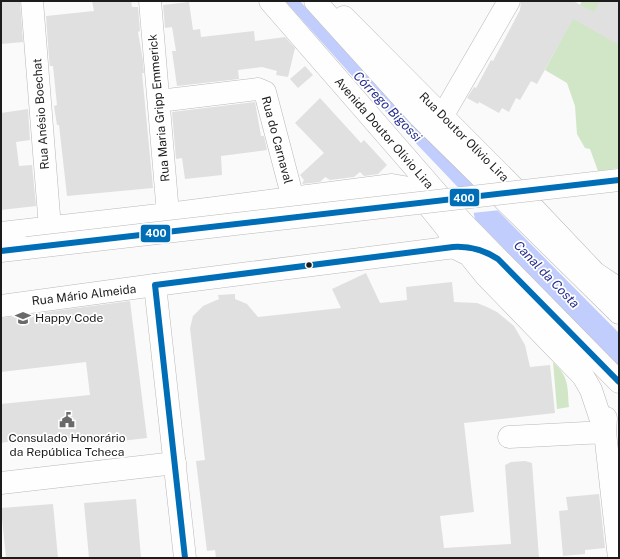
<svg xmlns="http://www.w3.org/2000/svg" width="620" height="559" viewBox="0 0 620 559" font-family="'Public Sans',sans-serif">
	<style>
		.green { fill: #d0e6c6 }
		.water { fill: #c0cdfd }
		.pier { fill: #f9faf9 }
		.building { fill: #dfe0df }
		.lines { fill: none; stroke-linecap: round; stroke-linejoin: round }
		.minor-casing { stroke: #b8b9b8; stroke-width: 23 }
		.major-casing { stroke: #b8b9b8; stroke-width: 23 }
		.minor { stroke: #fefefe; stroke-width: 22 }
		.major { stroke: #fefefe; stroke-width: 22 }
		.minor-bridge-casing { stroke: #b8b9b8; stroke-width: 23; stroke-linecap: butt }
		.minor-bridge { stroke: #fefefe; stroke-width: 22 }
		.bus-1-casing { stroke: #fff; stroke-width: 9 }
		.bus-1 { stroke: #006eb7; stroke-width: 6 }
		.bus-dot { fill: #1b1c1b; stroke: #fff; stroke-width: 1.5 }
		.labels { text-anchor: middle; stroke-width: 3.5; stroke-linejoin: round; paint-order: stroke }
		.street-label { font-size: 12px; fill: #1b1c1b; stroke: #fff }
		.poi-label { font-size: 12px; fill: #1b1c1b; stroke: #fff; text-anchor: start }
		.water-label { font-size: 13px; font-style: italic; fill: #28308f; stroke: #fff }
		.line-badge { stroke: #fff; stroke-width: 1.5 }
		.badge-label { font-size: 11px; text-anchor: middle; font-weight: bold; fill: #fff }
	</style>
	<rect width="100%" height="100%" fill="#f9faf9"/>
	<!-- green -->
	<path class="green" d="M582,1H619V168L598,171L590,149L585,148L577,134L575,106L567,83L545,70Z
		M553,362C570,378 567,386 569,407L557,409Z"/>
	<!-- water -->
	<path class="water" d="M285,1H300C402,116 511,224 619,333V366L475,219L471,201L353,77Z"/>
	<!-- pier -->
	<path class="pier" d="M476,185L501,210L472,213L469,202L455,188Z"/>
	<!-- building -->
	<path class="building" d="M1,1H20L23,42L1,44Z
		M92,1H131L132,7H138L140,31L138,32L143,61L144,73H142L153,188L67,196L59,125H57L54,106L57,105L53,66H50L49,58L46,16L94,11Z
		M521,1H573L594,12L600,1H619V45L573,19L537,84L531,81L520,100L516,98L509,112L502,108L499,113L479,102L478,104L467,98L474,87L476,88L491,60L493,61L520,10Z
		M189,2L193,30L200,29L201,37L254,31L255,41L285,37L295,48L288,77L276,75L277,71L262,67L238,70L239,79L177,86L172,51H176L172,27L165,28L163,5Z
		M305,66L313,75L298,88L290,79Z
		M320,98L361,143L364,140L387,165L378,174L364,176L360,172L354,177L330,180L325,177L320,182L302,184L304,180L300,175L324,153L295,123Z
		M255,102L261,136H264L267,150L221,156L222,175L185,179L182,158L176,159L172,112Z
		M28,109L30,140L16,142L19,166L32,165L36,206L1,210V113Z
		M366,273L380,303L407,300L406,287L452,282L454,302L477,303L487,307L497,312L514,326L525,345L530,367L550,365L555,413L464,423L474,512L440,516L444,548L511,544L505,465L511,462L525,461L532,463L539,558H216L215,550L207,551L196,461L205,460L190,328L193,316L203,306L219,299L218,295L235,294V299L247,304L258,317L341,308L332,289Z
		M130,301L147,438L96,444V437L66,439L40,436L1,443V404L90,395L86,362L1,372V318Z
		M599,494L605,548L585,550V554L563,556L559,511L568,510L566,497Z
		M136,499L141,558H89L84,503Z
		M53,504L58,558H6L1,508Z"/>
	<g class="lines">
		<defs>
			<path id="minor" d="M32,1L50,228
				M150,1L168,214
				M344,17L521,195L595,273L619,289
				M159,101L258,89L265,92L293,199
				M443,115L509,1
				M1,233L168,214L392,185L415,189L448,230L453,247L469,255L486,276L583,376L591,390L605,432L509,437
				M1,251L27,248
				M1,306L155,285
				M606,418L605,432L619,558
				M1,483L175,463"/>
			<path id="major" d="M270,1L463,223L619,382
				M315,1L420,117L619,313
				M185,558L155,285L463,246L481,249L498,259"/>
		</defs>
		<!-- minor casing -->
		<use href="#minor" class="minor-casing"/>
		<!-- major casing -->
		<use href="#major" class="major-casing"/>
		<!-- minor -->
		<use href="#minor" class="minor"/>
		<!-- major -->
		<use href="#major" class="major"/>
		<defs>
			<path id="minor-bridge" d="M27,248L619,180"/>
		</defs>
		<!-- minor-bridge casing -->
		<use href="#minor-bridge" class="minor-bridge-casing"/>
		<!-- minor-bridge -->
		<use href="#minor-bridge" class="minor-bridge"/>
		<defs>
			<path id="bus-1" d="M1,251L619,180
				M185,558L155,285L453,247C470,246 484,250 498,259L619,382"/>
		</defs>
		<!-- bus-1 casing -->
		<use href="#bus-1" class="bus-1-casing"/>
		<!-- bus-1 -->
		<use href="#bus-1" class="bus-1"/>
	</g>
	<!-- icons -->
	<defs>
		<symbol id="university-bare" viewBox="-9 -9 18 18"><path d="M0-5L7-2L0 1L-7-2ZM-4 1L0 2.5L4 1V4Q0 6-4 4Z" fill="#696a69" stroke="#fff" stroke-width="2.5" paint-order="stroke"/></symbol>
		<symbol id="civic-bare" viewBox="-9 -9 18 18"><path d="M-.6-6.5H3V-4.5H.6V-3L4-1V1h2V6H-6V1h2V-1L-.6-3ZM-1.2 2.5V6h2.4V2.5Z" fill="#696a69" stroke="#fff" stroke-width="2.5" paint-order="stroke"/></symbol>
	</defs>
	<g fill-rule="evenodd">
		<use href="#university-bare" x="12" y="307" width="22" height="22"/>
		<use href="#civic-bare" x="56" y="409" width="22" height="22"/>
	</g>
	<!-- markers -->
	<circle class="bus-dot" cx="309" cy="265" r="3.5"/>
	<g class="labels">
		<!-- street labels -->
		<g class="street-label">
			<text transform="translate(159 108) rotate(-95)" y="4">Rua Maria Gripp Emmerick</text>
			<text transform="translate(41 114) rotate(-94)" y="4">Rua Anésio Boechat</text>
			<text transform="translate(384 133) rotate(49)" y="4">Avenida Doutor Olívio Lira</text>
			<text transform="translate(464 137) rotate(45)" y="4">Rua Doutor Olívio Lira</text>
			<text transform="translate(277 140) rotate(75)" y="4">Rua do Carnaval</text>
			<text transform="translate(84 295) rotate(-7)" y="4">Rua Mário Almeida</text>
		</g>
		<!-- poi labels -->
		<g class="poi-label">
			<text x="35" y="322">Happy Code</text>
			<text x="67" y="442" text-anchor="middle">Consulado Honorário<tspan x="67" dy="14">da República Tcheca</tspan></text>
		</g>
		<!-- water labels -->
		<g class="water-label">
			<text transform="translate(388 106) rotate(46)" y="5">Córrego Bigossi</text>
			<text transform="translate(547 274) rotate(46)" y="5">Canal da Costa</text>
		</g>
	</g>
	<g class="line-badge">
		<rect x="449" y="188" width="31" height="19" rx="4" fill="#006eb7"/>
		<rect x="140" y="224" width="31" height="19" rx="4" fill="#006eb7"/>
	</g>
	<g class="badge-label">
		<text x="464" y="202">400</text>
		<text x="156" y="237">400</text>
	</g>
	<!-- border -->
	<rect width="620" height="559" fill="none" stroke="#1b1c1b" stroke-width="4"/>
</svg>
